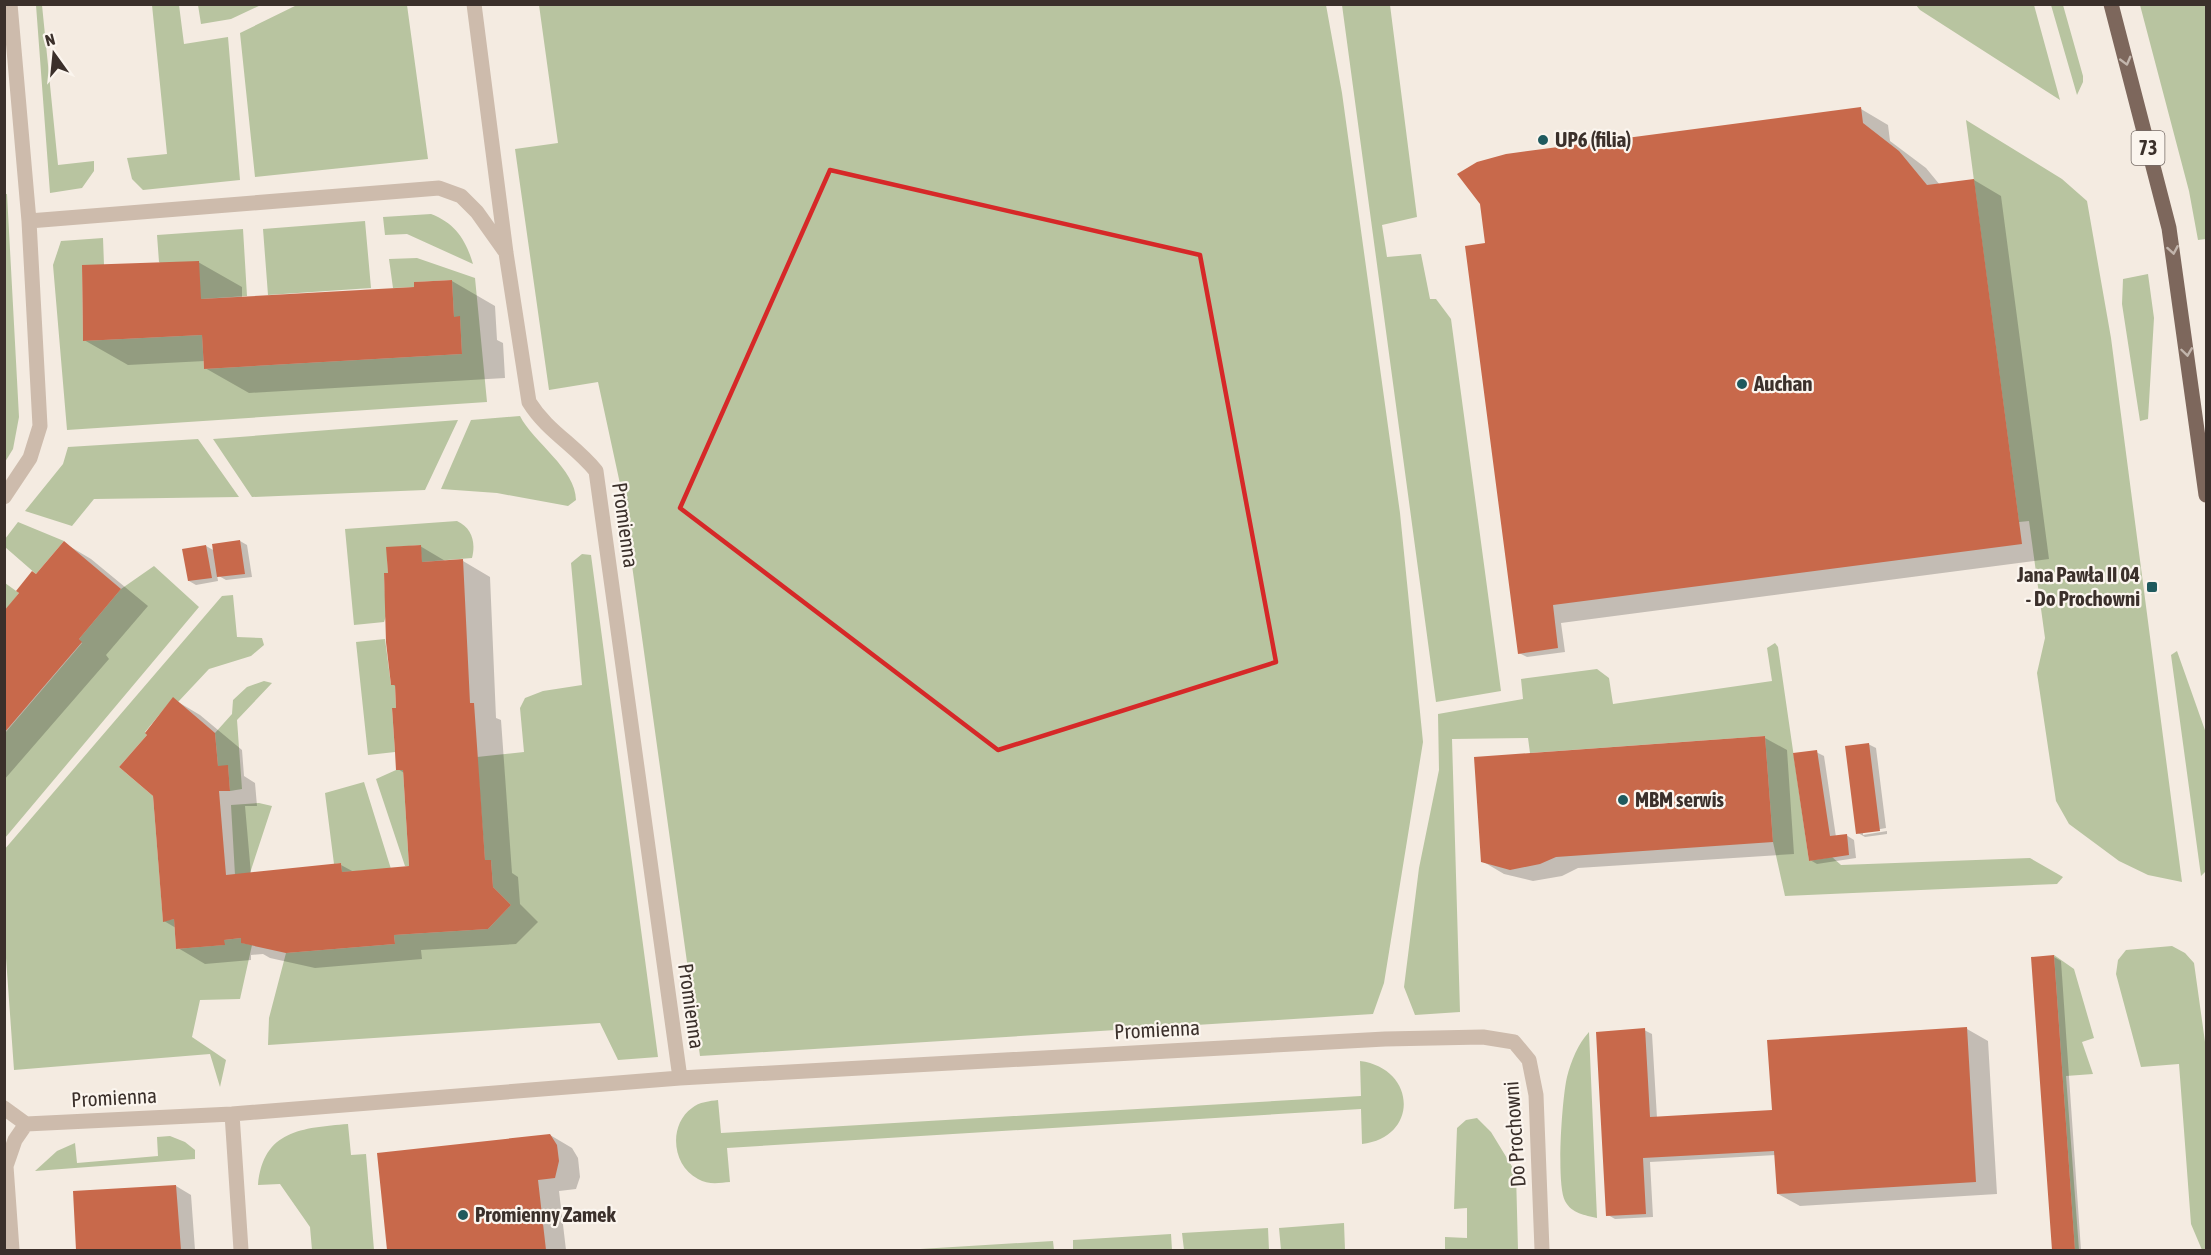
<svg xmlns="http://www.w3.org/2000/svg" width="2211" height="1255" viewBox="0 0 2211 1255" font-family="'Asap Condensed',sans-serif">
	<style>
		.green { fill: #b8c4a0 }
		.shadow { fill: #0003 }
		.building { fill: #c8694b }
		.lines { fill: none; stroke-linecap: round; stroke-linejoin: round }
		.minor { stroke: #cdbbac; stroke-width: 15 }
		.primary { stroke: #7d675c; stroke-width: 15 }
		.oneway { stroke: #c2b5ac }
		.marked { fill: none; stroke: #d62828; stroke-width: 4.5; stroke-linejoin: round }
		.poi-dot { fill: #1f5a5e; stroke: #fbf5ee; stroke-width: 2 }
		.labels { text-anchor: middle; stroke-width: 4.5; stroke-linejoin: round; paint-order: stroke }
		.shield { fill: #fbf5ee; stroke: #756b66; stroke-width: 1.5 }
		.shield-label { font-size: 20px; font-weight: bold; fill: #3b302b }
		.poi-label { font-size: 21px; font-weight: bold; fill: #3b302b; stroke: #fbf5ee; text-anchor: start }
		.street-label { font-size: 21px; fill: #3b302b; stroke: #fbf5ee }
	</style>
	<rect width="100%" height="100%" fill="#f4ebe1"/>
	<!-- green -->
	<path class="green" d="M299,4L407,5L428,159L255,177L240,33Z
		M36,5H42L58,165L94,161V171L82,188L50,193Z
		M152,5H179L184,44L228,37L240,180L143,190L132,179L127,158L167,154Z
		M198,5V4L261,5L231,19L201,24Z
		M539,5H1326L1342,93L1400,513L1423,742L1384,983L1373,1014L700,1056L622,493L598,382L549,390L515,149L558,143Z
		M1342,5H1390L1417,217L1382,225L1387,257L1421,254L1430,299H1436L1451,319L1501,691L1436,702Z
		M1916,5H2034L2060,100L1920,10Z
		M2051,5H2063L2083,76V82L2077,95Z
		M2140,5H2206V239L2198,240L2189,191Z
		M1966,120L2062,179L2087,201L2111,338L2182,882L2148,875L2119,861L2069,824L2056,801L2037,673L2045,638L2029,521L2019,522Z
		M4,194H7L19,417L13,449L5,462Z
		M431,214C455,223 466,240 473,264L407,234L385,235L383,217Z
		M365,221L371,288L268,295L263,229Z
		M243,229L247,296L201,299L159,262L157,235Z
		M103,238L104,265L82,266L83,341L202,335L204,369L462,354L460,317H454L452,280L415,282L414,287L393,288L389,259L417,258L475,278L487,402L67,430L53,265L61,241Z
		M2148,274L2154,318L2148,419L2140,421L2122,304L2123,279Z
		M520,416C533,442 576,469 576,500L568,506L497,493L441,489L471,420Z
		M458,420L425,490L252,497L213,439Z
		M198,439L239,497L94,499L72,526L25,511L63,464L68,447Z
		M457,521C472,528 476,542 472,558L422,562L420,545L387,548L388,573L384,574L386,616L384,622L354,625L345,529Z
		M18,522L64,541L36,574L5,547V539Z
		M582,554L591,555L658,1057L618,1060L600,1023L268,1045L269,1018L286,953L395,944L394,935L488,929L511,905L493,887L491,860H485L477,757L524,752L520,708L525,698L543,691L582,685L571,563Z
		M154,566L199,607L5,838V733L82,643L79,639L121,589Z
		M5,583L19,593L5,611Z
		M233,595L237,637L262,638L264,645L251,656L209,669L178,702L173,698L145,732L147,735L119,767L153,796L163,921L174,919L176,949L224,945V940L241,938L242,943L252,945L240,999L200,1000L192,1037L226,1060L220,1087L210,1054L14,1070L5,944L4,850L222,596Z
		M385,639L391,685H395L396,708H392L395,752L368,755L356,642Z
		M1775,643L1778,647L1809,861L1832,857L1841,865L2030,858L2063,877L2057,884L1785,896L1773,842L1765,736L1530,753L1528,738L1452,739L1460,1012L1415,1015L1404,987L1419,868L1439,770L1438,714L1523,699L1521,679L1597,669L1609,678L1613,704L1772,681L1767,648Z
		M2177,651L2206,733V871L2201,876L2171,655Z
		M264,681L272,683L237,720L242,789L230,791L228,766H218L215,733L232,714L233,700L247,687Z
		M396,770H403L409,866H405L376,779Z
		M364,782L391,869L342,872L341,863L334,864L325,793Z
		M259,803L272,806L250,873L235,875L231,805Z
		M2172,946L2185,953L2194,963L2206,1049V1250H2202L2191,1224L2179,1064L2141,1067L2116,974L2118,960L2126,950Z
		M2054,955L2074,969L2094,1038L2082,1042L2093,1074L2066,1076L2079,1250H2075Z
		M1589,1032L1597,1218C1585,1215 1572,1214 1565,1201C1556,1184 1562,1098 1567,1077C1571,1061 1578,1044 1589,1032Z
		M1360,1061C1416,1068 1420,1137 1362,1144L1361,1109L727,1148L730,1182C719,1183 708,1185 698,1179C672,1166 668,1125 692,1108C699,1102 710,1101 718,1100L721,1133L1361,1096Z
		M1477,1118L1491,1132L1516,1173L1518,1250H1445V1237L1467,1238V1208L1454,1209L1457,1128L1466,1120Z
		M348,1124L351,1155L366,1154L374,1250H312L310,1227L280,1184L258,1185C263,1130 302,1128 348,1124Z
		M170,1136L185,1142L195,1150V1159L35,1171L57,1151L75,1143L77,1163L158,1156L157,1137Z
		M1344,1223L1345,1250H1281L1279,1228Z
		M1268,1228L1269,1250H1184L1182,1233Z
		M1171,1234L1172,1250H1073V1240Z
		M1053,1241L1054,1250H904Z"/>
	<!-- shadow -->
	<path class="shadow" d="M1861,109L1888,125L1890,141L1926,168L1940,185L1974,180L2001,196L2049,559L1561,623L1565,652L1527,657L1519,653L1487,244Z
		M198,262L242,287V298L416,288V283L452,281L495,306L497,340L503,343L505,378L249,393L205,368V361L128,365L84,340Z
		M240,541L247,545L252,577L226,580L217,575L218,581L196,585L189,581L206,546L215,551L214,545Z
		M64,543L91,559L148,606L106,655L109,659L4,780V613Z
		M420,546L447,562L463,561L490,577L496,718L501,720L512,873L518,877L520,904L538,922L516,944L421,950L422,959L315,968L270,958L263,954L251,955V960L205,964L178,948L176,928L164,921L149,735L173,699L200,715L242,750L244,776L255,783L257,806H245L251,874L341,865L354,872L410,867L404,773L398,769V709L397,687L392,684L389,574Z
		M1765,738L1787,750L1794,854L1578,868L1562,876L1533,881L1504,874L1482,861Z
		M1868,744L1876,748L1886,828L1863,832V835L1887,831V834L1865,837L1858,833Z
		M1816,752L1824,756L1836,837L1846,835L1854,840L1856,858L1817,864L1810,860Z
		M2054,957L2061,961L2081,1250H2053L2033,959Z
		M1967,1029L1988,1041L1997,1194L1800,1206L1778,1194L1776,1155L1650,1162L1653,1217L1615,1219L1608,1215L1644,1030L1652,1034L1657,1118L1771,1111Z
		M550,1135L572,1148L578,1158L580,1177L576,1189L559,1191L566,1250H389L378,1154Z
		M176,1186L191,1195L195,1250H78L74,1193Z"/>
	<!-- building -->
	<path class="building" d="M1861,107L1863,123L1899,151L1927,185L1974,179L2022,544L1553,605L1558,648L1518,654L1465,246L1485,243L1480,204L1457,174L1477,162L1506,154Z
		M199,261L201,299L414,287V282L452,280L454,317L460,316L462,354L204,369L202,335L83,341L82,265Z
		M240,540L245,574L217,577L212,544Z
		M64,541L121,589L79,639L82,642L4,733V611L19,593L16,591L32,571L36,574Z
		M206,545L212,578L188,581L182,549Z
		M421,545L422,562L463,559L470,703H474L485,860H491L493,887L511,905L488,929L394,935L395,944L286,953L241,943V938L224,940L225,945L176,949L174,919L163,922L153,796L119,767L147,735L145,733L173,697L215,733L218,766L228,765L230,791H219L226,875L341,863L342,872L409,866L403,770H396L395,752L392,708H396L395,685H391L386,642L384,573H388L386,547Z
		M1765,736L1773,842L1556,857L1540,864L1510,870L1481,862L1474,757Z
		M1869,743L1880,831L1856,834L1845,746Z
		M1817,750L1830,836L1847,834L1849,855L1809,861L1793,753Z
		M2054,955L2075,1250H2052L2031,957Z
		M1967,1027L1976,1182L1777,1194L1774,1151L1643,1158L1646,1214L1606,1216L1596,1032L1645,1028L1650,1117L1772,1110L1767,1040Z
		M550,1134L557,1145L559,1161L555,1178L538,1180L546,1250H387L377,1153Z
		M176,1185L181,1250H76L73,1191Z"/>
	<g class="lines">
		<!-- minor -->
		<path class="minor" d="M474,4L506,253L529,402C547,431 575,445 596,471L680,1078
			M29,221L439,188L461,196L477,212L504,250
			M4,497L30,458L40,426L29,221L10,4
			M4,1108L26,1124L232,1114L680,1078L1385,1039L1483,1037L1514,1042L1529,1060L1536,1095L1542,1250
			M232,1114L241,1250
			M12,1250L6,1166L15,1140L26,1124"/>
		<!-- primary -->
		<path class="primary" d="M2111,4L2169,228L2206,495"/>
	</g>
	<!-- one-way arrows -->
	<defs><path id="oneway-chevron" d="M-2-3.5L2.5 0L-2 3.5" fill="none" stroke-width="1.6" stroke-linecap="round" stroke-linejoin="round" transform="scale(1.5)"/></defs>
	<g class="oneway">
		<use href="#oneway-chevron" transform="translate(2126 61) rotate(75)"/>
		<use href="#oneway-chevron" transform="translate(2173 250) rotate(80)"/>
		<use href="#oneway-chevron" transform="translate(2187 352) rotate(82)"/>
	</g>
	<!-- marked area -->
	<path class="marked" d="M830,170L1200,255L1276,662L998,750L680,508Z"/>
	<!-- markers -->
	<g class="poi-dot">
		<circle cx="1543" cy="140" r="6"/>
		<circle cx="1742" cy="384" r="6"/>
		<rect x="2146" y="581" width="12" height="12" rx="3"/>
		<circle cx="1623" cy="800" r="6"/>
		<circle cx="463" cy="1215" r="6"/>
	</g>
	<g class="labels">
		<!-- shield labels -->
		<rect class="shield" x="2131.5" y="131" width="33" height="34" rx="4.5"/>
		<g class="shield-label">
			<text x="2148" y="155">73</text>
		</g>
		<!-- poi labels -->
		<g class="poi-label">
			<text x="1555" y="147">UP6 (filia)</text>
			<text x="1754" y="391">Auchan</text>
			<text x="2140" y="582" text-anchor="end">Jana Pawła II 04<tspan x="2140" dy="24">- Do Prochowni</tspan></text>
			<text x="1635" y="807">MBM serwis</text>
			<text x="475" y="1222">Promienny Zamek</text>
		</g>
		<!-- street labels -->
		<g class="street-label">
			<text transform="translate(625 525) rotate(82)" y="7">Promienna</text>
			<text transform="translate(691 1006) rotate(82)" y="7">Promienna</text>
			<text transform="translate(1157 1030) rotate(-3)" y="7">Promienna</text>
			<text transform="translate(114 1098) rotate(-3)" y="7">Promienna</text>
			<text transform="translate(1515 1134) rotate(-94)" y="7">Do Prochowni</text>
		</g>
	</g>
	<!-- border -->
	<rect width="2211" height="1255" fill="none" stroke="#3b302b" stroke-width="12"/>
	<!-- north arrow -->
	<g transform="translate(54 54) rotate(345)" stroke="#fbf5ee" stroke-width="4.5" paint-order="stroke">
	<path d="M0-4.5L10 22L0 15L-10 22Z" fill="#3b302b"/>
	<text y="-9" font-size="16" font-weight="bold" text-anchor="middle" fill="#3b302b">N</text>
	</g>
</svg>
